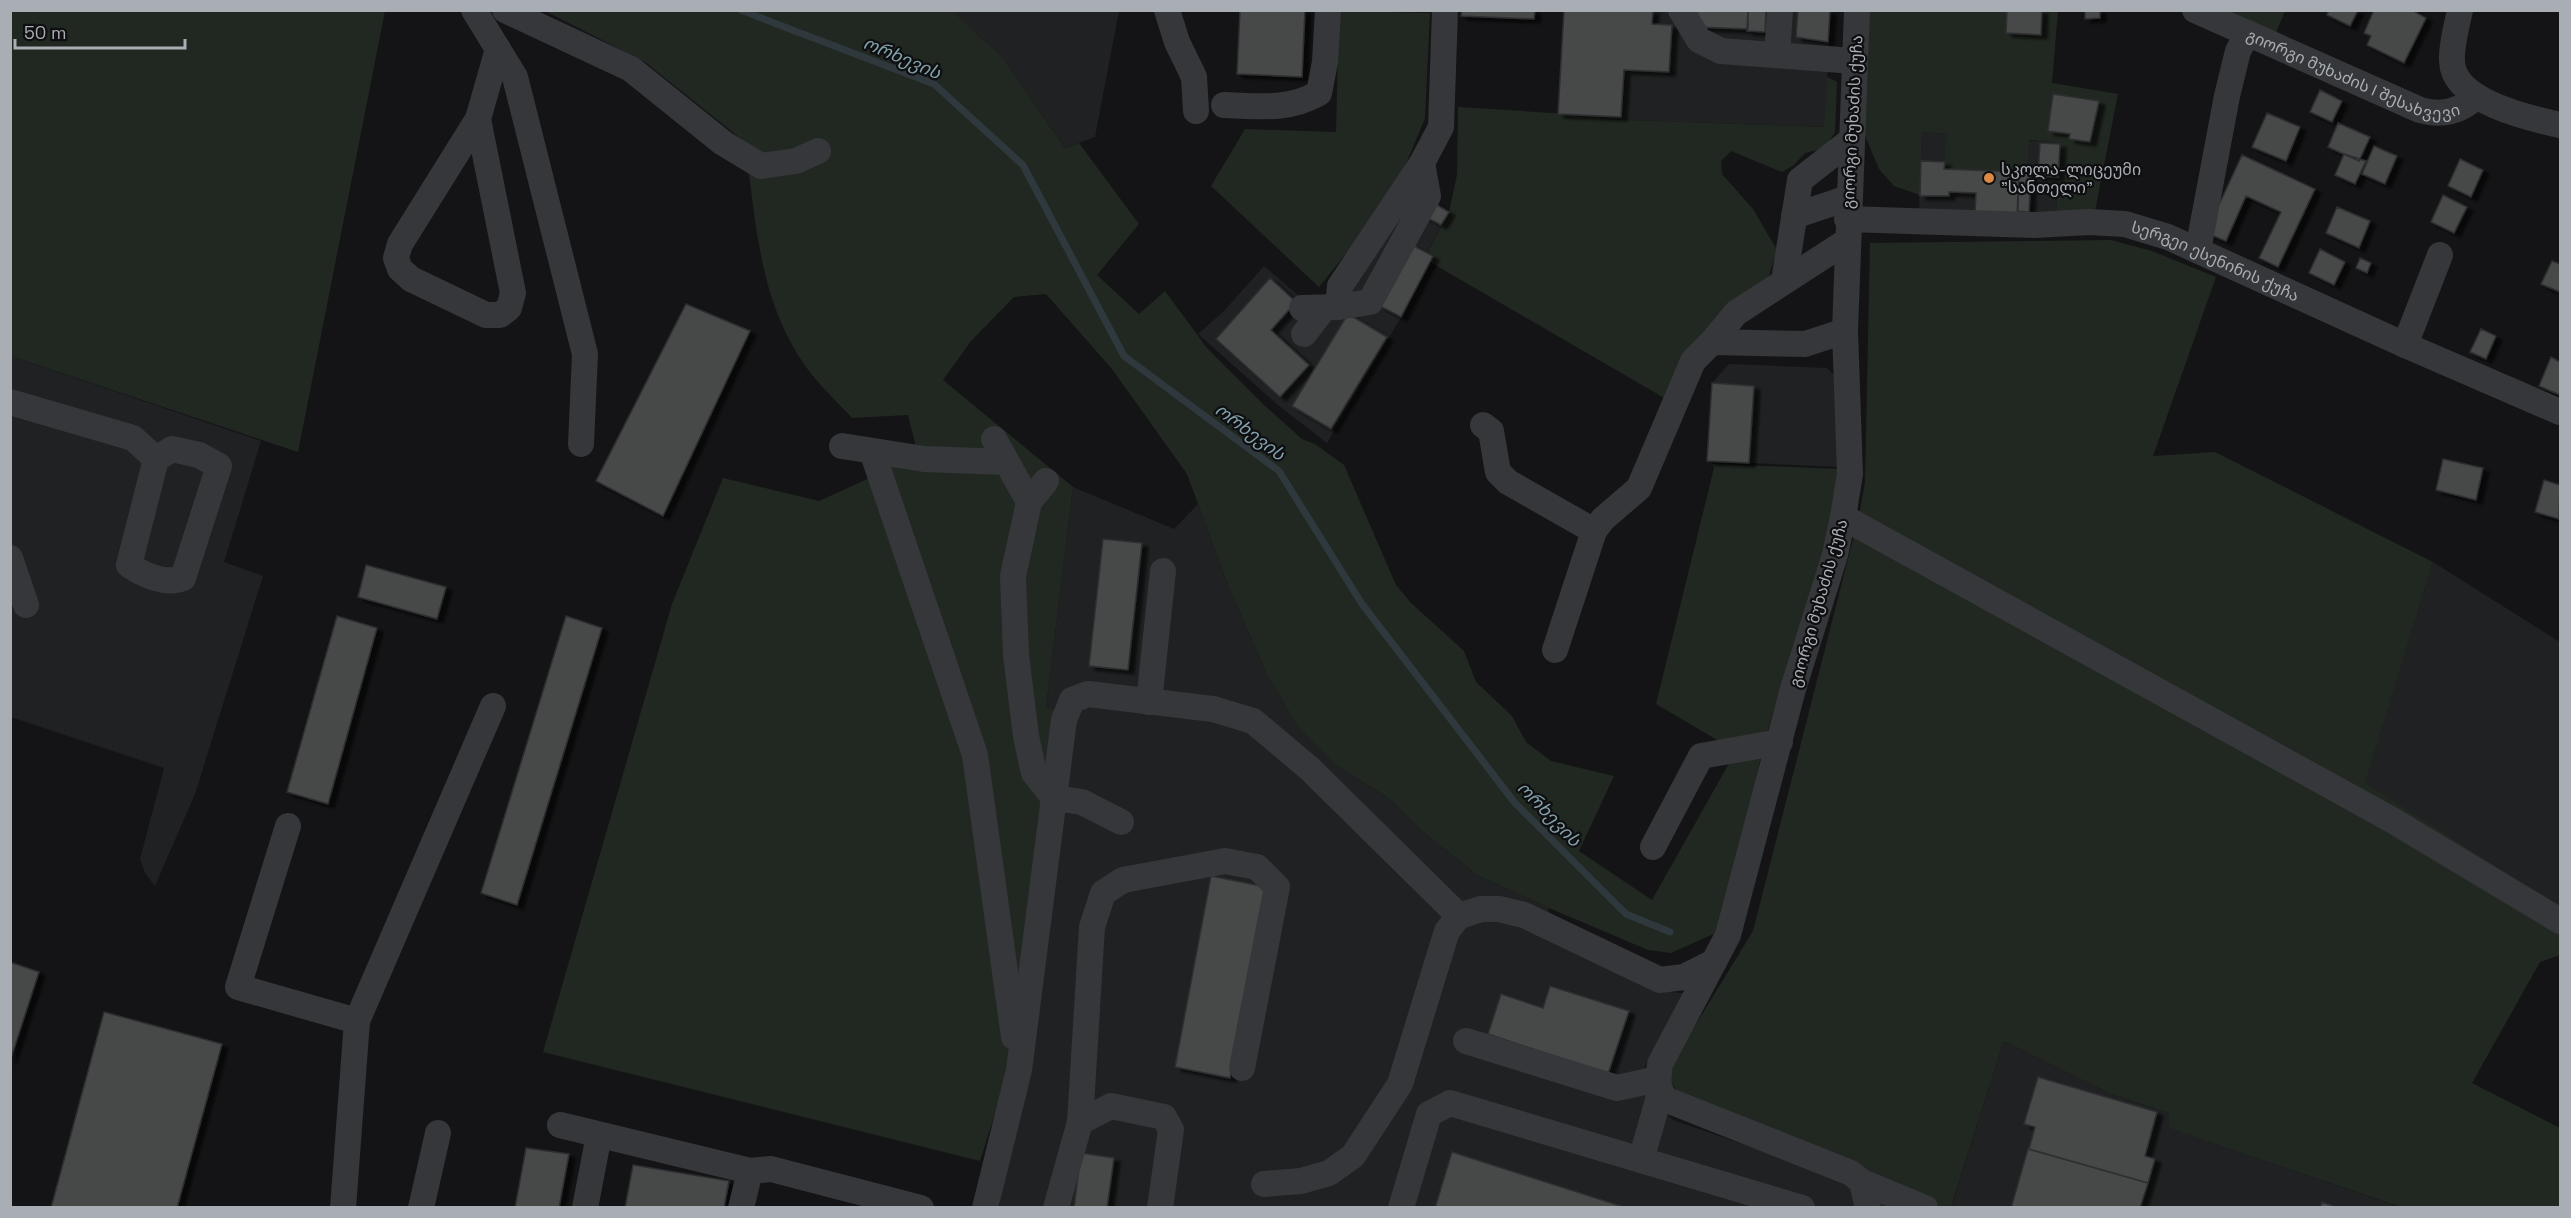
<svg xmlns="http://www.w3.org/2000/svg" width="2571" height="1218" viewBox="0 0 2571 1218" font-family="'Space Grotesk','Noto Sans Georgian',sans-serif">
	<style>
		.built { fill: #202122 }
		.green { fill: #212821 }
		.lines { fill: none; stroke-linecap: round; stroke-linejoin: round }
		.stream { stroke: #2f393d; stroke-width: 7 }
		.building { fill: #46484a; stroke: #2e2f31; stroke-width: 1.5; filter: url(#shadow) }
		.minor { stroke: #36373a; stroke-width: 26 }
		.poi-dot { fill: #db8a46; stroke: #0f0f11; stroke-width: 2 }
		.labels { text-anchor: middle; stroke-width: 4.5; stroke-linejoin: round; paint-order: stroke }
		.street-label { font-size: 16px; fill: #a8aeb4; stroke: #0f0f11 }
		.poi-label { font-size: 16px; fill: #a8aeb4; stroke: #0f0f11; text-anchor: start }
		.water-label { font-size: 18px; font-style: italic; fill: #82a1ab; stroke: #0f0f11 }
	</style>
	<defs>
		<filter id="shadow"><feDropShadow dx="6" dy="4" stdDeviation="1.5" flood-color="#0009"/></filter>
	</defs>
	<rect width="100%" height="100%" fill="#141416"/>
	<!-- built -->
	<path class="built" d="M951,11H1119L1095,137L1065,148L1002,57Z
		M1564,11H1830L1825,127L1600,119V116L1558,114Z
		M1922,132L2060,143L2056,212L2047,216L1919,212Z
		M1409,192L1449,212L1427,252L1433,256L1401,317L1327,443L1279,406L1198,334L1224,311L1264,266L1299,296L1321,303Z
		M11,356L261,441L224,562L263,576L195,794L155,886L145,873L140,859L164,768L11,717Z
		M1729,364L1827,368L1841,382L1840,467L1707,461L1712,383Z
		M1073,487L1174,529L1198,504L1228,585L1268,677L1299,728L1336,765L1387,797L1428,836L1477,875L1549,908L1542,936L1657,991L1683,993L1645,1066V1093L1673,1120L1829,1174L1848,1186L1859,1200L1861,1208H999L1076,711L1046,709Z
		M2433,562L2560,642V907L2364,784Z
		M2006,1042L2111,1094L2169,1113L2170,1128L2399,1207L1951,1208L2003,1043Z"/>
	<!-- green -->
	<path class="green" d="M11,10L385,11L298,452L11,356Z
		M951,10L1002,57L1065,148L1079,143L1139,224L1097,275L1139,314L1165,291L1207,348L1264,405L1302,439L1315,444L1344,465L1396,585L1411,603L1464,651L1476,682L1512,716L1526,742L1551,761L1614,776L1579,851L1652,900L1736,751L1656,704L1714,468L1712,464L1839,469C1828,561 1791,648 1766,737C1749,802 1740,869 1718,932L1671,953L1648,950L1549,908L1477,875L1428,836L1387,797L1336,765L1299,728L1268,677L1228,585L1187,474L1112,369L1046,294L1014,297L971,341L943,380L1073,487L1046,708L1055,709L1009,1069L980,1161L543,1052L672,604L723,478L819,501L887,470L916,447L908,415L852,418C837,402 819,385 806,367C758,299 756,221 745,142L645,62L545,11Z
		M1339,11L1430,13L1425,118L1406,164L1371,223L1319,287L1211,186L1245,129L1336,132Z
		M1869,11H2058L2052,83L2118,94L2095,211L2056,212L2060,143L2029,140L2027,172L1944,169L1946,134L1922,132L1920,195L1894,186L1879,169L1861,126Z
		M2217,11H2285L2275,35Z
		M1827,77L1837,82L1835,132L1825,148L1805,153L1794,165L1782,172L1731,151L1721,161L1722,174L1753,209L1777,250L1767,282L1666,399L1430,262L1433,256L1427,253L1449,212L1457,175L1458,107L1600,116V119L1824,127Z
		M2111,240L2152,251L2216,277L2153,456L2215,452L2433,562L2365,783L2560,907V955L2540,962L2472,1083L2560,1128V1207H2400L2169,1128V1113L2111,1094L2006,1042L2003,1043L1951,1207H1873L1866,1172L1678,1093L1669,1079L1671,1065L1753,931L1859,516L1865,482L1870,243Z"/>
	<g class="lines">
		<!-- stream -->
		<path class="stream" d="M741,10L800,33
			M803,34L934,84L1023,165L1124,356L1279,471L1362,604L1515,803L1626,914L1670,932"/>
	</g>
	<!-- building -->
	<path class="building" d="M1240,10H1305L1302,77L1237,74Z
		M1462,10H1535L1534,19L1461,16Z
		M1564,10H1653L1652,24L1672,25L1669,72L1624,70L1621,117L1558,114Z
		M1697,10H1748V29L1696,27Z
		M1748,10H1766L1765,32L1747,31Z
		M1798,10L1830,11L1828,42L1796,37Z
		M2007,10H2042L2041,35L2006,33Z
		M2085,10H2100V18L2085,19Z
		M2329,10H2358L2350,26L2327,15Z
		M2374,10H2416L2415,12L2426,18L2404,63L2367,45L2371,36L2364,33Z
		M2320,90L2342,101L2332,122L2310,112Z
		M2053,94L2099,101L2090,142L2069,139L2070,134L2048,131Z
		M2267,113L2300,127L2286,161L2252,147Z
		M2338,123L2370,137L2359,161L2328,147Z
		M2040,143L2060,144L2058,177L2038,176Z
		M2374,146L2397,156L2385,184L2362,174Z
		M2344,154L2366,161L2355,184L2335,175Z
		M2242,155L2315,189L2278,267L2259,258L2281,212L2246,196L2226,241L2206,233Z
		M2460,159L2483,170L2471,197L2448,186Z
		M1921,161L1945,162L1944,169L2019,172L2017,214L1975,213L1976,193L1949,192V196H1920Z
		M2019,172H2031L2029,212L2018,211Z
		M2443,195L2467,207L2454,233L2431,222Z
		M1432,202L1449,212L1441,225L1424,216Z
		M2337,207L2370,221L2359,248L2326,233Z
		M1412,245L1433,256L1401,317L1380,306Z
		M2320,249L2345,262L2334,285L2309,273Z
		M2360,258L2371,263L2367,273L2356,268Z
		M2552,261L2560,264V292L2541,284Z
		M1270,278L1296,302L1271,330L1309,365L1280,397L1216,339Z
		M686,304L750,331L663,516L596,481Z
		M1348,314L1387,337L1331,429L1292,406Z
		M2481,329L2496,336L2486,359L2470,352Z
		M2551,357L2560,362V395L2539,386Z
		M1712,383L1754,386L1749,463L1707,461Z
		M2443,459L2483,468L2476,500L2436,490Z
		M2544,480L2560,485L2559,519L2535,512Z
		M1103,539L1142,543L1128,670L1089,666Z
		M366,565L446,587L437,619L358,597Z
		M337,616L377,628L328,804L287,792Z
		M566,616L602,628L517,905L481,893Z
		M1211,876L1266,887L1230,1078L1175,1067Z
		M10,962L39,972L10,1061Z
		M1550,986L1629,1011L1608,1074L1488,1034L1501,994L1543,1008Z
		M104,1012L222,1044L177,1208H51Z
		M2038,1077L2157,1112L2145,1156L2155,1159L2148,1183L2029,1149L2035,1127L2024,1124Z
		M526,1148L569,1154L559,1208H515Z
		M2028,1149L2148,1183L2140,1208H2011Z
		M1452,1152L1627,1208H1435Z
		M1081,1153L1114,1158L1107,1208H1074Z
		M633,1165L729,1181L724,1208H625Z
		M2322,1202L2339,1208H2320Z"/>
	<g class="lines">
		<!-- minor -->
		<g class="minor">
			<path d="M474,10L515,77L585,354L581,444"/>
			<path d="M505,10L631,69L723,143L761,166L796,161L818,151"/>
			<path d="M1167,10L1177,42L1194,77L1196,111"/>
			<path d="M1681,10L1699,40L1721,51L1854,61"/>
			<path d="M1857,10L1845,331L1850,474L1843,517L1835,555L1793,689L1728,935L1660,1064C1658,1079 1656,1089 1667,1100L1851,1173L1862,1182L1868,1208"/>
			<path id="s1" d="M2195,10L2420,110C2441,116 2461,112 2476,96"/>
			<path d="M2460,10C2457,25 2451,46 2452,61C2453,101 2528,118 2560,125"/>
			<path d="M1777,55L1780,10"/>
			<path d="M1224,105C1259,106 1288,111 1319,93L1325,62L1328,10"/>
			<path d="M478,119L513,293L509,308L500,315H486L411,279L400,269L396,258L400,244L478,119L498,49"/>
			<path d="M1422,163L1428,196L1370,302L1338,307L1340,286L1422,163L1441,127L1445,10"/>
			<path d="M1794,216L1848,198"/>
			<path id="s2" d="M1847,219L2034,225L2089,222L2125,224L2168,237L2405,345L2560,412"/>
			<path d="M2198,250L2227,96L2238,51L2248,33"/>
			<path d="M1784,281L1800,180L1850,141"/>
			<path d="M1302,308L1338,307"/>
			<path d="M1304,334L1324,308"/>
			<path d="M1712,342L1736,313L1847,241"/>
			<path d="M2405,345L2440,255"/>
			<path d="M10,402L133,438L156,459"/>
			<path d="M1483,425L1491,431L1498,472L1508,482L1594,531"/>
			<path d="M994,439L1029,502"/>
			<path d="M842,446L924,459L1006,462"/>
			<path d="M172,449L199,455L219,466L183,578C166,585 143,575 129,565L156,459Z"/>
			<path d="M872,451L975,755L1014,1037"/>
			<path d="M1046,481L1029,502L1013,576L1016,655L1026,736L1034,773L1054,798L1082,802L1121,822"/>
			<path d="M1843,517L2392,820L2560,921"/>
			<path d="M10,558L26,605"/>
			<path d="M1555,650L1594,531L1603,519L1639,488L1693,361L1712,342L1805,344L1845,331"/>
			<path d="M1149,702L1163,571"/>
			<path d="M288,826L238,987L357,1021L343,1208"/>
			<path d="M1653,847L1701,756L1780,742"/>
			<path d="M357,1021L493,706"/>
			<path d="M1466,1041L1617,1088L1658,1079"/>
			<path d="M1080,1122L1092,927L1103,893L1123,880L1225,861L1257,867L1277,887L1242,1068"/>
			<path d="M560,1125L750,1171"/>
			<path d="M1641,1160L1660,1093"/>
			<path d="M1862,1182L1925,1208"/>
			<path d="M1264,1184L1301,1181L1329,1173L1353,1156L1400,1084L1447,931L1459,916L1481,909H1499L1524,915L1660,980L1684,977L1714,962"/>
			<path d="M421,1208L438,1133"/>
			<path d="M585,1208L599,1135"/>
			<path d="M741,1208L750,1171L771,1169L921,1208"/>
			<path d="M985,1208L1019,1070L1064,720L1072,700L1088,694L1213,709L1253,721L1310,769L1459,916"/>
			<path d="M1056,1208L1080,1122L1111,1106L1164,1117L1171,1130L1160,1208"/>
			<path d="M1401,1208L1429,1114L1450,1103L1802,1208"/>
		</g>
	</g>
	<!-- markers -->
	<circle class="poi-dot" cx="1989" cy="178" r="6"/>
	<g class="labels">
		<!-- street labels -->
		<g class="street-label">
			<text dy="6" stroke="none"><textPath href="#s1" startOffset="172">გიორგი მუხაძის I შესახვევი</textPath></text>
			<text transform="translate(1852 122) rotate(-87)" y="6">გიორგი მუხაძის ქუჩა</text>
			<text dy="6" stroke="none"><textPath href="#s2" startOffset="376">სერგეი ესენინის ქუჩა</textPath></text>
			<text transform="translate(1818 603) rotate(-74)" y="6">გიორგი მუხაძის ქუჩა</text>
		</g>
		<!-- poi labels -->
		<g class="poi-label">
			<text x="2001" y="175">სკოლა-ლიცეუმი<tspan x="2001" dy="18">"სანთელი"</tspan></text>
		</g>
		<!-- water labels -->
		<g class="water-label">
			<text transform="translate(902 58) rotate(23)" y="6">ორხევის</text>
			<text transform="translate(1250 432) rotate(37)" y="6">ორხევის</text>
			<text transform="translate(1549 814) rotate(46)" y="6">ორხევის</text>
		</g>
	</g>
	<!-- border -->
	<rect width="2571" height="1218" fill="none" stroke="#a8aeb4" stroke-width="24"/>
	<!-- scale -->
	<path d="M15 39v9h170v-9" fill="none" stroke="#a8aeb4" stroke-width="3"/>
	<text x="24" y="39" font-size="18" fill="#a8aeb4" stroke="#0f0f11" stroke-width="4.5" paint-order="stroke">50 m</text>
</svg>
